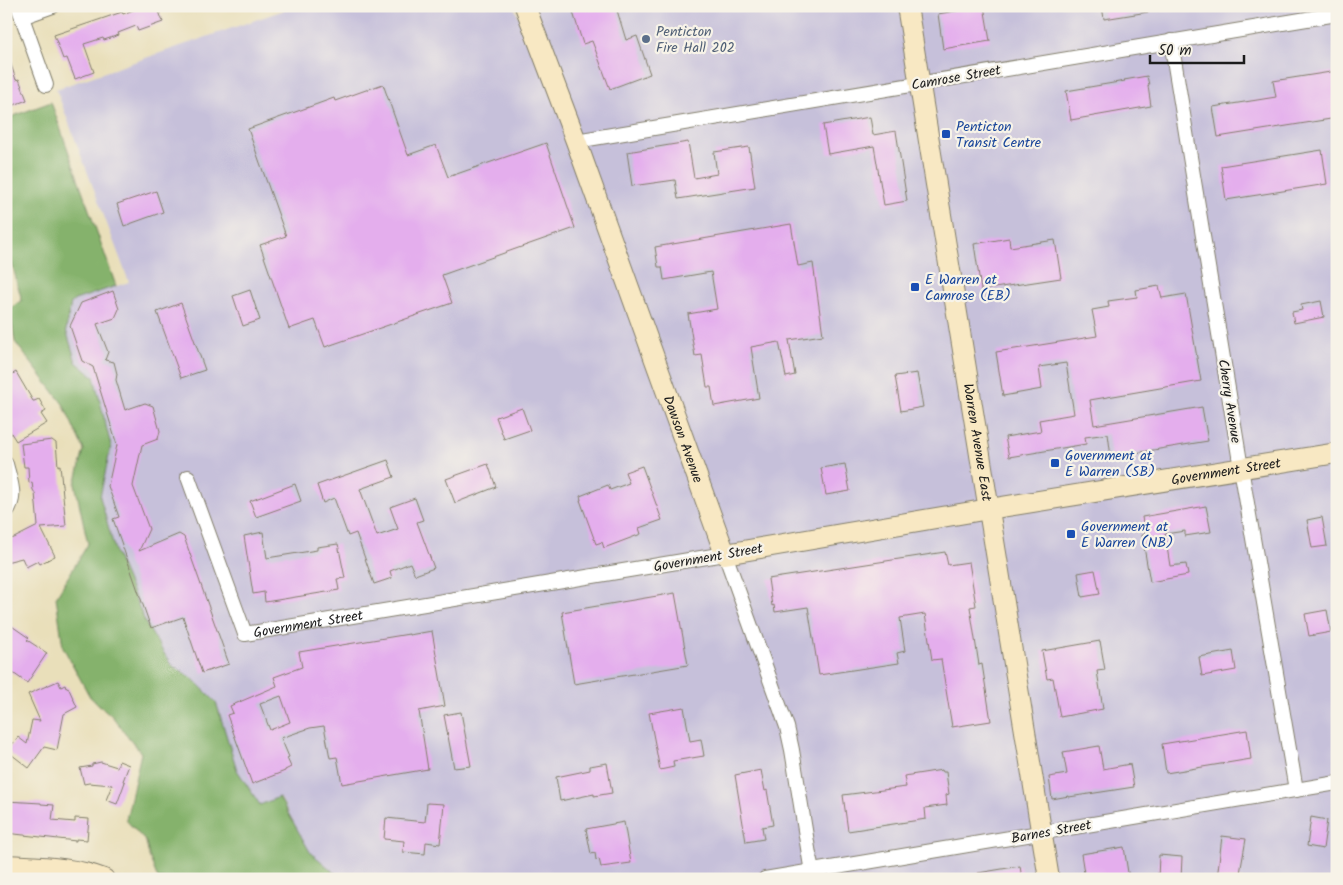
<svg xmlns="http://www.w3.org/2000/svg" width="1343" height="885" viewBox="0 0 1343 885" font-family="Kalam,sans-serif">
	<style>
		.industrial { fill: #c6c0da }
		.forest { fill: #85b26c; stroke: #506744 }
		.building { fill: #e4aeed; fill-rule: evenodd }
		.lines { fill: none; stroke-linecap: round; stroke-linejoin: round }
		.street-casing { stroke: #827e6b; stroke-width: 16 }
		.secondary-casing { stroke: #827e6b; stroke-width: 22 }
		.street { stroke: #fff; stroke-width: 14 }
		.secondary { stroke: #f8e8c3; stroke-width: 20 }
		.service-dot { fill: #5c6f8a; stroke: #f7f3e8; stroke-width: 2 }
		.transit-dot { fill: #1a4fb4; stroke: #f7f3e8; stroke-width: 2 }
		.labels { text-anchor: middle; stroke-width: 4.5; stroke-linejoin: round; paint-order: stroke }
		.service-label { font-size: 14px; fill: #4e5e75; stroke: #f7f3e8; text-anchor: start }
		.street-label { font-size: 14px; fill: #1c1c1c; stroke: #f7f3e8 }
		.transit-label { font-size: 14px; fill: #164399; stroke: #f7f3e8; text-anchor: start }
	</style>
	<rect width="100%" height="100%" fill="#f7f3e8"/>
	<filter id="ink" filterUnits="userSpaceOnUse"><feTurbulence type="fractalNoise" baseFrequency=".02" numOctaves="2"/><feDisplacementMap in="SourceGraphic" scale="10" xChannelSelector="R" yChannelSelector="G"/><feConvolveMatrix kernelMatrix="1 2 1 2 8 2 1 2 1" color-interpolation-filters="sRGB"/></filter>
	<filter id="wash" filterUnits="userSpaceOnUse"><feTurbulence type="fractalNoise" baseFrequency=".0096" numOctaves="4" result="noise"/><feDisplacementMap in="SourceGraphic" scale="20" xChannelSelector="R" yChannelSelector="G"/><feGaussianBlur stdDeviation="1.12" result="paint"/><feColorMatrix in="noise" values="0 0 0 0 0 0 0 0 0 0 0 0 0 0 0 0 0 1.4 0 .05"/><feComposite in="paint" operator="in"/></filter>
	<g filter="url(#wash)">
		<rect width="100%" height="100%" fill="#e9dfba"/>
		<!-- industrial -->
		<path class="industrial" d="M296,6H514L518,16L544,6H1337V879H342L310,852L280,797L260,805L237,770L216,702L191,677L172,666L147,626L116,554L100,497L111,446L94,377L76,362L66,330L71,303L75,300L129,282L56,89Z"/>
		<!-- forest -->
		<path class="forest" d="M51,102L116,286L75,300L71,303L66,330L76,362L94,377L111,446L100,497L116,554L147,626L172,666L191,677L216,702L237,770L260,805L279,797L310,852L342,879H158L149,856L146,842L126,820L141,753L112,716L90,697L63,647L56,597L88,544L75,484L84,450L63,404L15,342L10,308L22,301L6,241V114L8,118Z"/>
		<g id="blocks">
			<!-- building -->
			<path class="building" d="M143,6H157L163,22L138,31L136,26L118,33L119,35L104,40L103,38L84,44L94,72L75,79L67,58L63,59L54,35L122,12L123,14Z
				M571,6H604L606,10L616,7L626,40L637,36L650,74L610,89L592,41L583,44Z
				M984,6L990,41L943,49L938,14Z
				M1102,6H1147L1148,12L1104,19Z
				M8,55L16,80L19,79L27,100L6,108V56Z
				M1337,71V118L1218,137L1213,107L1276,97L1273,81Z
				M1147,76L1149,85L1148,86L1151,106L1071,120L1066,91L1125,81L1124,80Z
				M383,84L408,155L436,145L448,177L546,143L575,228L442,275L452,303L325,347L315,320L289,329L260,245L286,236L248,129L334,98L335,101Z
				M870,117L873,135L896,131L907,201L884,205L874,146L828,154L823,125Z
				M688,142L694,178L717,174L714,152L749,147L755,187L678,199L675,180L632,186L627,152Z
				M1322,150L1327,184L1226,200L1221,166Z
				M156,191L163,212L124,226L117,204Z
				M791,224L798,266L813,263L823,335L789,340L795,375L786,377L779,342L751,347L759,398L714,406L711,387H707L702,355L695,356L688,314L717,309L711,272L664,280L662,267H658L655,247Z
				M1009,238L1010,247L1055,240L1061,278L981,290L974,244Z
				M1159,286L1162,298L1186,294L1201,381L1090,400L1094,425L1202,407L1208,441L1111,457L1108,434L1085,437L1086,444L1009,457L1005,437L1041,431L1039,420L1074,414L1066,363L1039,367L1042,389L1003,396L996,352L1097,336L1092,310L1109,307L1108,301L1137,297L1136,290Z
				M250,290L260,320L243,326L233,296Z
				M113,291L119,309L115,318L97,324L108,352L105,360L114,362L117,374L116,380L125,410L145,403L153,406L160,431L158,439L142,445L133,486L149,529L139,551L179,534L184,537L229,664L202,673L183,617L151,628L113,519L119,517L108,486L117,445L93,367L82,361L70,326L81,303Z
				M1321,301L1324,317L1294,323L1292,312L1302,310L1301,305Z
				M181,303L205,370L181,378L157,312Z
				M16,372L33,401H34L39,399L46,411L41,414L47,423L16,441L6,425V378Z
				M917,373L923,407L901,411L895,376Z
				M522,408L530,430L504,439L496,417Z
				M52,440L56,443L58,466L60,465L66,526L41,528L55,556L40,564L38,561L26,567L22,558L6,562V540L14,538L38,526L35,493L33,490L32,482L29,483L28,467H24L21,444Z
				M388,460L394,477L360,489L377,536L398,529L390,507L415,498L423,520L417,522L434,568L415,575L410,563L390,571L392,578L374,584L356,533L348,536L334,498L323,503L317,485Z
				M488,464L496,487L455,503L446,479Z
				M845,464L850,491L826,495L821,468Z
				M642,466L662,520L639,528L641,534L604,548L602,542L596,544L580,500H581L580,496L608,485L610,490L629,483L625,472Z
				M295,484L301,501L256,517L250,501Z
				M1206,506L1211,532L1185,536V531L1165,534L1170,566L1186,564L1188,575L1150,582L1142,535H1145L1142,517Z
				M1322,517L1327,546L1312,548L1307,520Z
				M263,532L267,558L317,550V547L338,544L345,578L337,579L339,590L265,602L264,592L253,594L244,536Z
				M945,552L948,565L969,562L976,606L970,607L979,665L982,664L991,721L952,727L941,659L932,660L925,614L900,618L905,651L897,653L899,663L819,675L808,607L775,612L774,605L772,606L768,579Z
				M1095,570L1100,594L1082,597L1078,573Z
				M675,593L688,665L574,684L562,612Z
				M1327,610L1331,632L1309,636L1305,614Z
				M6,622L29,638L27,640L47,653L27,683L6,668Z
				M432,631L445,706L419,711L428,769L342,784L337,757L330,758L324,726L310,728L281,738L289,757L287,758L291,767L285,770V771L252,784L227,715L233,713L230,706L277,686L274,677L302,667L299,652L409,634V635ZM281,696L290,722L270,730L260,704Z
				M1100,641L1105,670L1097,671L1103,709L1060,717L1053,678L1047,679L1042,651Z
				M1233,651L1236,670L1202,676L1199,657Z
				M58,681L61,687L65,685L66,688L68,687L77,707L64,714L57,750L44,747L29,768L7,751L18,737L27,744L32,720L40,721L28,694Z
				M684,707L690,741L701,739L704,756L673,761L674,767L660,770L649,713Z
				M461,712L471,766L454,768L444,715Z
				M1247,730L1251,759L1166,773L1162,744Z
				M1099,746L1103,769L1130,764L1134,787L1069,797V796L1052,799L1049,777L1067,774L1063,752Z
				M119,761L129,765L123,781L125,782L117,804L106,800L112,785L89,783L84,784L80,768L92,766V764L101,762L117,767Z
				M607,763L612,793L594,796V794L560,801L556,777L590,770V766Z
				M761,770L765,791L767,790L773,825L762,827L764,839L746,842L735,775Z
				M942,770L943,772H946L949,794L946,795L947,805L925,808L926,819L848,831L843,795L906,787L904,776Z
				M6,801L41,803V804L54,805L52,820L75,822V818L89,819L87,840L76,839V841L6,833Z
				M427,803L444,804L440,844L426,842L425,854L403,852L404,841L384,839L386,818L425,822Z
				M1311,817L1327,820L1323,849L1307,846Z
				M624,822L631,863L601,867L599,859L596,860L595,853L591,854L586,829Z
				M1222,836L1246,839L1239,879H1217Z
				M1124,847L1129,879H1085L1081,854Z
				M1159,855L1182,857L1181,879H1158Z
				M1020,866L1022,879H978V873Z"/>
		</g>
	</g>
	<g filter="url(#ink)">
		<use href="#blocks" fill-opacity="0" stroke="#827e6b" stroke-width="1"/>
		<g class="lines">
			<defs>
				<g id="street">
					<path d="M18,6L46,85"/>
					<path d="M22,17L53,6"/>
					<path d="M1171,41L1241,468L1296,790"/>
					<path d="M576,141L1337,14"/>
					<path d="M6,464C10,481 18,497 6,512"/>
					<path id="s1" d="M188,477L245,634L725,554L787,727L792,750L813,879"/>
					<path d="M765,879L1337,783"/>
				</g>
				<g id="secondary">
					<path id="s2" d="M525,6L576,141L725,554L989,509L1337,453"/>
					<path id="s3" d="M907,6L1049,879"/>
					<path d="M6,865C39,867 74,867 104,879"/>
				</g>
			</defs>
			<!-- street casing -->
			<use href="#street" class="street-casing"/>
			<!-- secondary casing -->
			<use href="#secondary" class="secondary-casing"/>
			<!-- street -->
			<use href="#street" class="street"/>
			<!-- secondary -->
			<use href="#secondary" class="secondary"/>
		</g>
	</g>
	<!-- markers -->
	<circle class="service-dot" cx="646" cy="39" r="5"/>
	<g class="transit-dot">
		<rect x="941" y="129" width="10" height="10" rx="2.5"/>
		<rect x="910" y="282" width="10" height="10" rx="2.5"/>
		<rect x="1050" y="458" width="10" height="10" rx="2.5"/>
		<rect x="1066" y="529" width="10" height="10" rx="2.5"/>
	</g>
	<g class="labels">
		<!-- service labels -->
		<g class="service-label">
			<text x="656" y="36">Penticton<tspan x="656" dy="16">Fire Hall 202</tspan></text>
		</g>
		<!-- street labels -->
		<g class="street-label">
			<text transform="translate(956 77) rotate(-10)" y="5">Camrose Street</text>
			<text transform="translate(1230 401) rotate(81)" y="5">Cherry Avenue</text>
			<text dy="5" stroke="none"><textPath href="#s2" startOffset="461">Dawson Avenue</textPath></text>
			<text dy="5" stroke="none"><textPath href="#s3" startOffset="442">Warren Avenue East</textPath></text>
			<text dy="5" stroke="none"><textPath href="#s2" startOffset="1091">Government Street</textPath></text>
			<text transform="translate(708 557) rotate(-10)" y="5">Government Street</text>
			<text dy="5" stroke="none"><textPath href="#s1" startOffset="231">Government Street</textPath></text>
			<text transform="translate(1051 831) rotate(-10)" y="5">Barnes Street</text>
		</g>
		<!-- transit labels -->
		<g class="transit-label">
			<text x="956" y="131">Penticton<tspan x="956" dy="16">Transit Centre</tspan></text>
			<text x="925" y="284">E Warren at<tspan x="925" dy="16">Camrose (EB)</tspan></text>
			<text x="1065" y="460">Government at<tspan x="1065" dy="16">E Warren (SB)</tspan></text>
			<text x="1081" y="531">Government at<tspan x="1081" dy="16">E Warren (NB)</tspan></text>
		</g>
	</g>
	<!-- margin -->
	<rect width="1343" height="885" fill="none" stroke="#f7f3e8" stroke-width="25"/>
	<!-- scale -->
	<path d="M1150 55v8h94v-8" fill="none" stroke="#1c1c1c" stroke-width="2.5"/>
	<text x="1158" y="55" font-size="15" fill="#1c1c1c" stroke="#f7f3e8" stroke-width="4" paint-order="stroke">50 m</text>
</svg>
